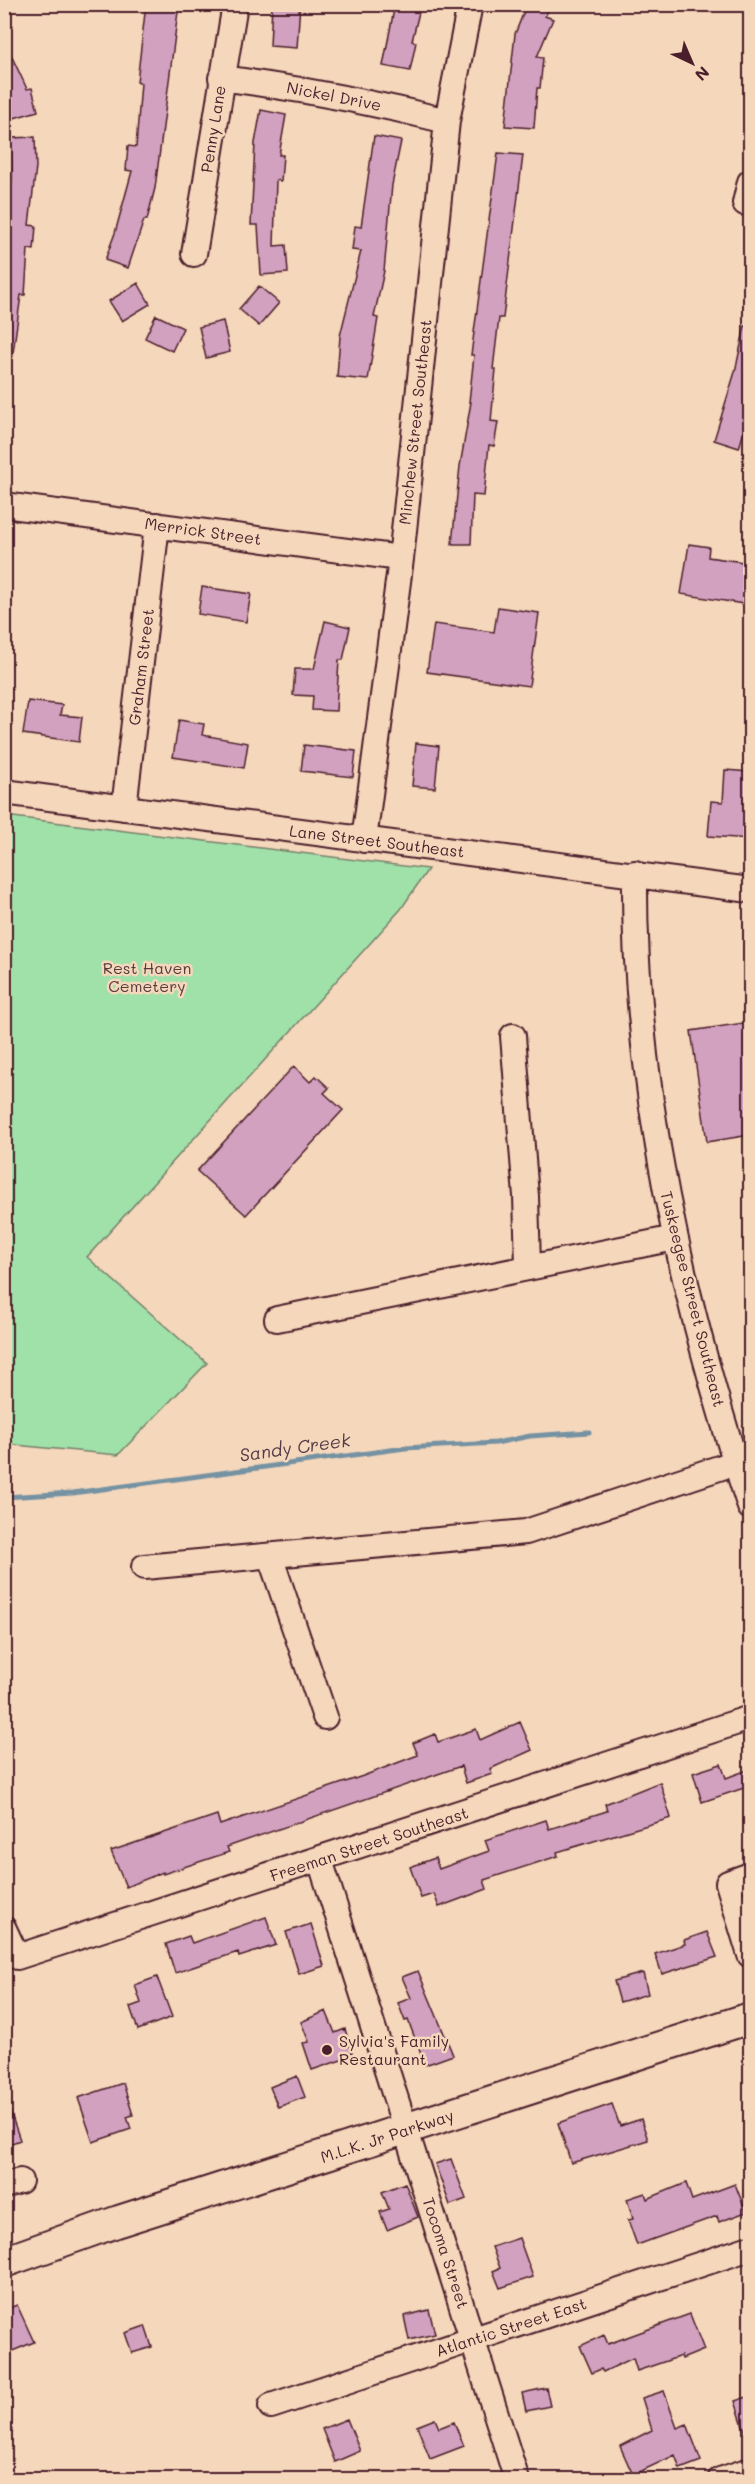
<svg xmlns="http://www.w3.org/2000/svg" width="755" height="2484" viewBox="0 0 755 2484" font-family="Mali,sans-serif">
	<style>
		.green { fill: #a0e1aa; stroke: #75806a; stroke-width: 1.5 }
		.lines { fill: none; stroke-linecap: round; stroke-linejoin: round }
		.stream { stroke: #7592a3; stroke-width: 5 }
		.building { fill: #d2a1bf; stroke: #4a1f2b; stroke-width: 1.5 }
		.minor-casing { stroke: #4a1f2b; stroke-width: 28 }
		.major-casing { stroke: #4a1f2b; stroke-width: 34 }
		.minor { stroke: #f5d7bb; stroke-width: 24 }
		.major { stroke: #f5d7bb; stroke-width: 30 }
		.poi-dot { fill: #4a1f2b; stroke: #f5d7bb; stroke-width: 2 }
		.labels { text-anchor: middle; stroke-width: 5; stroke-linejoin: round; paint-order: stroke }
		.street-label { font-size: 16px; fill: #4a1f2b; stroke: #f5d7bb }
		.park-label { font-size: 16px; fill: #573c3e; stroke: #f5d7bb }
		.poi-label { font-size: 16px; fill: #4a1f2b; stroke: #f5d7bb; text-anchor: start }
		.water-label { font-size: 18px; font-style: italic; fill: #553c49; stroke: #f5d7bb }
	</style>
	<rect width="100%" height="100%" fill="#f5d7bb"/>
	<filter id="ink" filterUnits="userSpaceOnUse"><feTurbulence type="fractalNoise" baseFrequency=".0167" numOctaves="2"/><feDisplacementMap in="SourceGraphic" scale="12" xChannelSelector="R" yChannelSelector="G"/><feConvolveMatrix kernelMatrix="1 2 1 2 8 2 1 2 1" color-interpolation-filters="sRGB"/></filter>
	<g filter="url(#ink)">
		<!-- green -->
		<path class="green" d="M5,816L428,869L401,909L87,1257L207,1363L118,1455L5,1444Z"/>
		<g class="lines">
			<!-- stream -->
			<path class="stream" d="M4,1497L73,1493L405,1448L496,1443L530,1436L589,1432"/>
		</g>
		<!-- building -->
		<path class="building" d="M146,4H179L155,188L147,220H144L128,268L105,260L115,233L132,171L126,170L128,146L136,147L141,83L137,82Z
			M272,4H300L297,48L270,46Z
			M395,4H421L412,41L416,42L410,71L383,66Z
			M527,4H552L545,16L553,19L537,57L543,58L540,88H537L534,128L505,126L515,34Z
			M4,40L27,89L32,88L38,111L7,120L4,111Z
			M261,110L286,115L279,155H283L281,181L276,180L274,246L286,245L288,273L261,275L258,225H251L255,143Z
			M374,136L401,141L392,185L384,271L374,317L378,318L368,380L337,377L340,336L361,251L352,250L355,226L361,227Z
			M35,137L36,167L29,225L36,226L34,250L28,249L25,295H21L13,353H4V224L12,180L11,138Z
			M498,153L523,155L503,318H499L493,369H496L491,421L498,422L494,446L489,445L484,496L473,495L471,544H452L460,466L471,402H469L474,355H471Z
			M138,283L150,304L122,321L109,301Z
			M259,286L279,303L259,326L239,309Z
			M156,315L183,328L172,351L145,338Z
			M223,321L230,352L206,358L199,327Z
			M745,326L750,327V412L739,448L714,440L735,372Z
			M689,544L709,547L708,557L750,563V605L681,594Z
			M202,587L251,594L246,622L198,614Z
			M498,607L539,613L529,686L427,672L434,624L494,632Z
			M325,621L350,627L343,660H339L336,711L312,710L313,696L293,695L295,669H314Z
			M28,701L62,705L60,715L82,717L79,742L23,734Z
			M179,720L204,724L202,735L248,743L244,768L173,757Z
			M416,743L439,746L435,788L412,786Z
			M304,745L356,751L353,777L301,771Z
			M725,770L750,772V839L708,836L711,801L723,802Z
			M750,1022V1135L707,1142L691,1031Z
			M294,1066L310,1082L316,1076L329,1088L324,1093L343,1110L246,1215L197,1171Z
			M520,1722L532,1750L490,1769L492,1774L466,1783L461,1766L227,1847L229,1852L163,1874V1872L126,1887L111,1851L217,1815L220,1825L363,1776L418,1755L413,1743L435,1734L438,1742L476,1729L480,1740Z
			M721,1764L726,1778L750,1769V1786L702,1802L693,1773Z
			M660,1782L671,1818L557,1852L558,1856L484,1880L487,1889L439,1907L434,1894L421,1898L410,1867L435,1858L439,1869L489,1851L485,1840L546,1820L549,1829L607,1811L605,1804Z
			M266,1917L276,1945L239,1957L238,1952L175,1973L166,1944L189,1936L192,1943Z
			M311,1924L324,1966L299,1974L286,1932Z
			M707,1932L717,1957L662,1974L655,1954L685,1944L684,1940Z
			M418,1971L453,2055L425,2065L408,2020L405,2021L398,2003L411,1998L402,1977Z
			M643,1973L648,1994L620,2002L614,1981Z
			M157,1977L172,2017L138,2030L130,2007L141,2003L135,1985Z
			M326,2011L335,2033L345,2029L353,2056L312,2070L303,2043L309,2042L301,2022Z
			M297,2076L305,2097L278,2107L270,2087Z
			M123,2083L133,2115L127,2117L131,2129L93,2142L78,2098Z
			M4,2102H7L20,2140L4,2146Z
			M612,2104L620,2126L641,2119L648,2140L571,2163L558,2123Z
			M451,2159L466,2199L450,2205L435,2164Z
			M405,2183L418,2217L387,2230L380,2212L389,2209L382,2192Z
			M686,2183L692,2200L735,2184L746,2212L719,2222L717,2216L637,2245L628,2220L633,2219L627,2199L645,2193L647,2199Z
			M519,2238L533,2277L500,2288L493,2271L500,2268L492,2247Z
			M17,2305L34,2342L10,2352L4,2340V2310Z
			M429,2310L435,2334L409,2340L404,2316Z
			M690,2314L704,2350L682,2359L681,2356L637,2371L633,2358L603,2372L601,2369L592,2373L580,2346L604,2335L608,2344Z
			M145,2326L152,2347L132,2353L125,2333Z
			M546,2388L550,2406L526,2411L522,2393Z
			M664,2391L677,2428L687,2424L701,2461L680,2469L675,2455L633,2475L620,2446L652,2430L642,2398Z
			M750,2396V2441H748L735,2401Z
			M347,2419L360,2451L335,2462L322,2429Z
			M435,2419L439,2428L454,2422L464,2446L430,2459L417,2426Z"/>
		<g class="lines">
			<defs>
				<path id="minor" d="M221,78C297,88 372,102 447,121
					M750,182L745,203L750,204
					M194,254L235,4
					M4,505L400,558
					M4,792L750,890
					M124,808L157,525
					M364,840L401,559L447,121L470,4
					M635,873C633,1088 683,1303 750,1507
					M513,1036L526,1196L528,1266
					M277,1319L675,1238
					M270,1556L325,1717
					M144,1567L526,1532L749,1458
					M320,1860L517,2480
					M750,1875L728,1883L750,1955
					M4,1929L17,1957L750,1718
					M4,2186L20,2181
					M271,2406L750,2248
					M720,2480L750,2470"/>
				<path id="major" d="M4,2262L119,2221L750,2018"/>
			</defs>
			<!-- minor casing -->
			<use href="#minor" class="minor-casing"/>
			<!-- major casing -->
			<use href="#major" class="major-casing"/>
			<!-- minor -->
			<use href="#minor" class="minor"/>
			<!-- major -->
			<use href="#major" class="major"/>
		</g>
	</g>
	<!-- markers -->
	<circle class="poi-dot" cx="327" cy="2050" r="6"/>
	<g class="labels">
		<!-- street labels -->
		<g class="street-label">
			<text transform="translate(334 96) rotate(11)" y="6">Nickel Drive</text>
			<text transform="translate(213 129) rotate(-81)" y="6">Penny Lane</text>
			<text transform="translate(415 422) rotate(-84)" y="6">Minchew Street Southeast</text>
			<text transform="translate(203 531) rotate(8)" y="6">Merrick Street</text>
			<text transform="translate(141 667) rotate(-83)" y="6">Graham Street</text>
			<text transform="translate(377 841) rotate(7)" y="6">Lane Street Southeast</text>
			<text transform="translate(693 1299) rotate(76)" y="6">Tuskeegee Street Southeast</text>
			<text transform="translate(369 1844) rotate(-18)" y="6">Freeman Street Southeast</text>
			<text transform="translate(387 2136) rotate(-18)" y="6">M.L.K. Jr Parkway</text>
			<text transform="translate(446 2253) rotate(72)" y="6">Tocoma Street</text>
			<text transform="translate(511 2327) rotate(-18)" y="6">Atlantic Street East</text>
		</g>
		<!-- park labels -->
		<g class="park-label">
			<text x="147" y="974">Rest Haven<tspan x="147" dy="18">Cemetery</tspan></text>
		</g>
		<!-- poi labels -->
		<g class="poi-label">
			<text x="339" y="2047">Sylvia's Family<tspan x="339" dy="18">Restaurant</tspan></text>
		</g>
		<!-- water labels -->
		<g class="water-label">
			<text transform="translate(295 1448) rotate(-8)" y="6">Sandy Creek</text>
		</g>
	</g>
	<!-- margin -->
	<rect width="755" height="2484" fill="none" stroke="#f5d7bb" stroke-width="24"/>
	<rect x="12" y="12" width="731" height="2460" fill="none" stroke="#4a1f2b" stroke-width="2" filter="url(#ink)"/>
	<!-- north arrow -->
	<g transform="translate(692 63) rotate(136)" stroke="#f5d7bb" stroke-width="4.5" paint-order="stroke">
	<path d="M0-4.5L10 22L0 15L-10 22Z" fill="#4a1f2b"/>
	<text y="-9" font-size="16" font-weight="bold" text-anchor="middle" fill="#4a1f2b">N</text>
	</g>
</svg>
